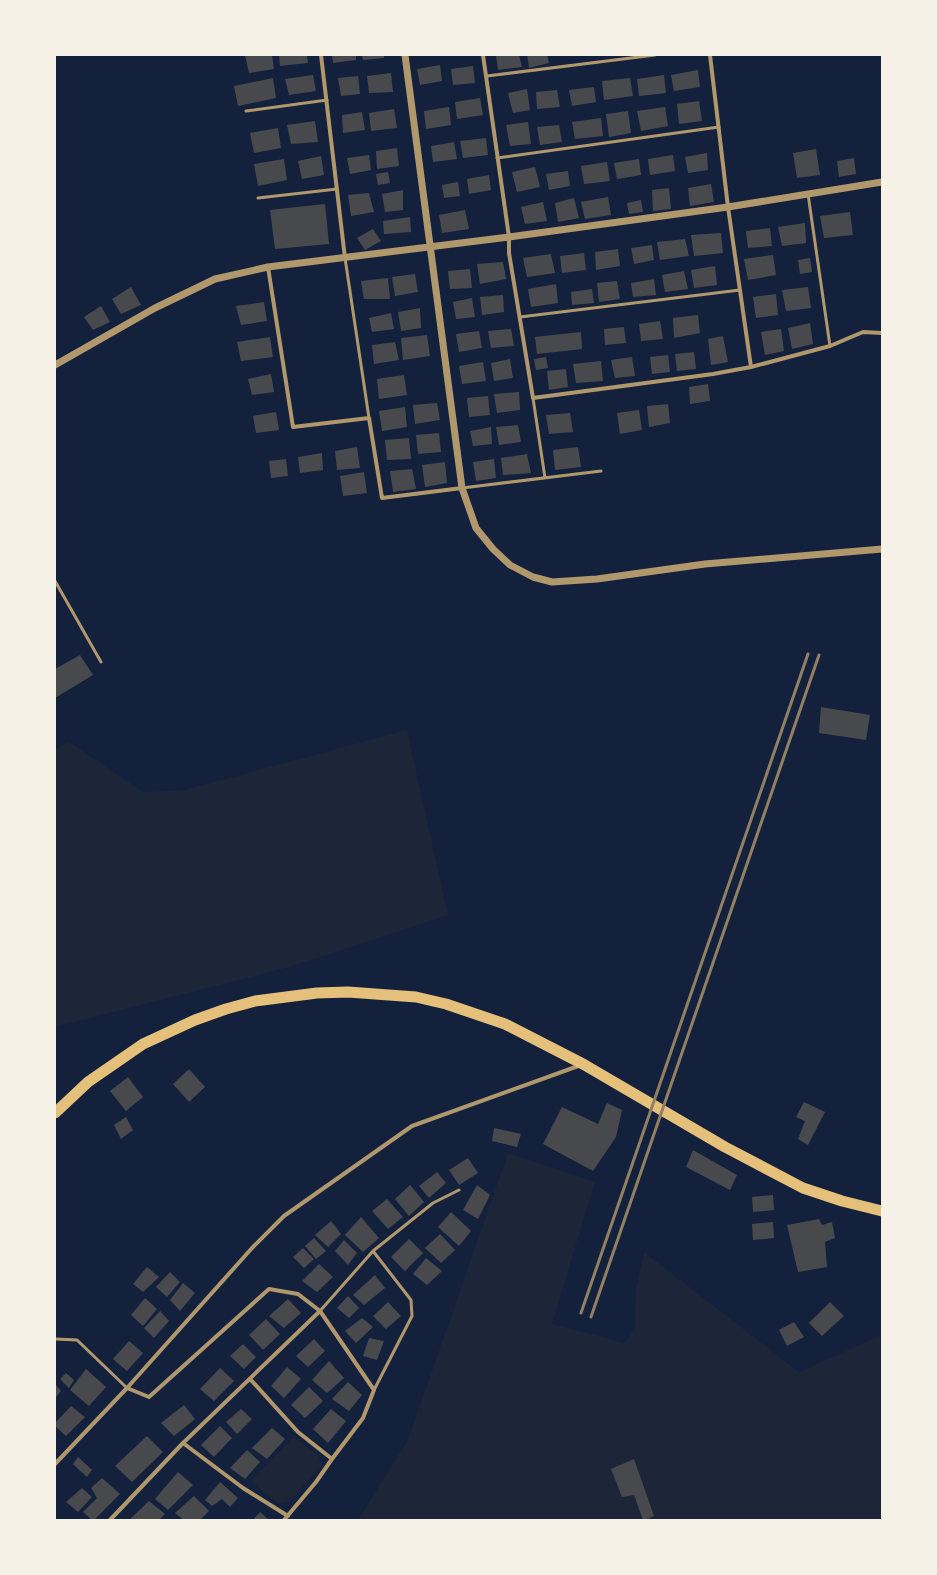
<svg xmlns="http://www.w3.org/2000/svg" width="937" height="1575" viewBox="0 0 937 1575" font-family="Lora,serif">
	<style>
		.green { fill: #1d2539 }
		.building { fill: #48494c }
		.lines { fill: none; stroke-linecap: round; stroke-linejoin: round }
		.service { stroke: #b1986c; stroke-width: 3 }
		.minor { stroke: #b1986c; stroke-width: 4 }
		.tertiary { stroke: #b1986c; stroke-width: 7 }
		.trunk { stroke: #e5c07b; stroke-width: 11 }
		.rail { stroke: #918062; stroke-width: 3 }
	</style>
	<rect width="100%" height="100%" fill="#14213d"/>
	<!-- green -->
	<path class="green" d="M407,730L448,915L289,967L55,1027V750L69,742L143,792L185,790Z
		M508,1153L595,1182L552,1324L625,1343L635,1328L636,1290L644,1252L799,1372L882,1335V1520H358L408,1440Z
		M293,1437L317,1454L322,1465L290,1501L278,1503L251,1482Z"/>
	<!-- building -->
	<path class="building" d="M245,55H272L274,69L249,73Z
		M279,55H307L308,63L280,66Z
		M332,55H356V60L333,63Z
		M362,55H384V58L363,60Z
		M496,55H519L522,67L498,70Z
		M527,55H547L549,63L529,68Z
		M440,65L442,81L420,85L417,69Z
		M473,66L475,83L453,85L451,69Z
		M698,70L700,87L674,91L671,75Z
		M391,73L393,92L369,93L367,76Z
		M313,75L316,91L289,95L285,79Z
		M664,75L666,93L639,96L637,79Z
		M358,76L360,94L341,96L338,78Z
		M273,78L276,98L238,106L234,86Z
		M630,78L633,96L604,100L602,81Z
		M594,87L596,102L572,106L569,90Z
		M527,89L530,110L513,113L508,93Z
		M557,90L560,107L537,109L536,92Z
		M480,98L483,115L457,119L455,102Z
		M699,101L702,121L679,124L677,104Z
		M449,107L451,125L426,129L424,111Z
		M665,107L668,126L641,131L637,111Z
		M394,109L397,128L371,131L369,113Z
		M628,111L631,133L609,137L606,114Z
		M362,112L365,130L343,133L342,115Z
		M601,118L603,136L575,139L572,122Z
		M315,121L318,142L291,144L287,125Z
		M528,122L531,144L510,146L506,125Z
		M559,125L562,142L540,145L537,127Z
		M278,128L281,148L254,153L250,133Z
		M486,138L488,155L463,158L460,141Z
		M454,142L457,159L433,162L431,146Z
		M397,148L399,166L377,169L376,151Z
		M816,149L820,175L797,178L793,153Z
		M707,153L708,170L688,173L685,157Z
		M369,155L371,170L350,174L347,158Z
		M673,155L675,171L650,175L648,159Z
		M321,156L324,175L302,179L298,161Z
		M854,158L856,174L839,177L837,161Z
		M284,159L287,180L258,186L254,164Z
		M639,159L641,175L617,179L614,163Z
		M607,162L610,181L584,184L581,166Z
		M535,167L540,187L517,192L512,172Z
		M568,171L570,186L549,190L546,174Z
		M388,172L390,183L378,185L376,174Z
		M489,175L491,190L469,194L467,179Z
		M458,182L460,196L444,198L442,185Z
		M711,184L714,202L690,206L688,188Z
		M669,188L671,209L653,211L652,190Z
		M403,190V210L385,212L382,194Z
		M369,193L374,212L351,216L348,195Z
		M608,197L611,215L585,219L581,202Z
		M574,198L579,218L558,222L555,203Z
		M641,200L643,212L629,214L627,203Z
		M543,202L547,221L525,224L521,207Z
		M325,204L329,244L275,249L270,210Z
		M465,210L469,229L442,233L439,215Z
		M850,212L853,235L824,238L820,216Z
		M410,217L411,232L384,234L383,221Z
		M805,223L806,243L782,246L778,227Z
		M770,228L772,246L748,248L746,231Z
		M373,229L381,241L365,250L357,238Z
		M721,233L723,253L694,256L691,235Z
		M685,239L689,256L660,260L657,242Z
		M652,245L654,260L634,264L631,248Z
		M618,249L620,266L596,270L595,252Z
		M584,253L586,270L562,273L560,256Z
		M551,254L555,273L527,277L523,258Z
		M773,255L776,275L748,280L744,259Z
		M810,258L812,272L800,274L798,260Z
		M503,262L506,279L480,284L477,264Z
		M715,266L717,285L694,288L691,270Z
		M470,269L472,288L450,289L448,271Z
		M684,271L688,289L665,292L662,275Z
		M415,274L418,292L395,296L392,277Z
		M388,278L390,299H364L361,281Z
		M654,279L656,295L633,297L631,283Z
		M617,281L620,299L599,302L597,283Z
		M556,284L558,303L531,307L528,289Z
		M131,287L141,305L121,314L112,299Z
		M808,287L811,308L786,311L782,290Z
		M592,289L594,303L572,305L571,292Z
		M776,294L778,315L756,318L753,297Z
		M503,295L504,312L482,315L480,297Z
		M472,298L475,317L456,319L453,302Z
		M264,302L267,321L241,325L236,306Z
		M101,306L110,322L93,330L84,317Z
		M420,308L421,328L401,331L398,312Z
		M391,313L394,329L372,332L369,318Z
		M698,315L700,333L674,338L673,318Z
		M660,321L663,339L641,341L639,324Z
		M810,323L813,344L792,349L788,328Z
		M624,327L626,343L605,345L604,329Z
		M511,329L514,346L491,348L488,331Z
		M781,329L784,351L765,355L761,332Z
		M479,331L482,348L459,352L456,334Z
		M581,332L582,349L537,354L535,337Z
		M427,335L430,356L403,360L401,338Z
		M723,336L728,362L711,365L708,339Z
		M270,337L273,357L241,361L237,342Z
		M395,342L399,360L374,364L372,345Z
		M694,352L696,369L677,371L675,354Z
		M668,355L670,372L652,374L650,357Z
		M546,357L548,368L536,370L534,359Z
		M632,357L635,376L615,378L611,360Z
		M510,359L513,378L494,381L491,363Z
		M601,361L603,381L576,383L573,364Z
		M483,362L486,381L462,384L459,366Z
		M566,369L568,387L549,390L547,371Z
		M271,374L274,392L252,395L248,379Z
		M404,375L407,395L379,399L377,379Z
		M708,384L710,401L690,404L689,387Z
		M519,392L520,410L497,413L494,394Z
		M488,396L490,415L469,417L467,398Z
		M437,403L440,420L415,424L413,405Z
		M668,404L670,423L649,427L647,406Z
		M405,407L407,427L382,431L379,411Z
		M639,410L642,430L620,434L617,413Z
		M276,412L279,430L256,433L253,416Z
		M570,413L573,432L549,434L546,415Z
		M518,425L521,442L499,445L496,427Z
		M491,427L492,444L473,446L470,431Z
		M439,433L441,452L418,454L416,435Z
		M409,438L411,459L387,460L385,440Z
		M357,447L360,468L337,470L335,451Z
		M578,447L581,467L555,470L553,450Z
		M322,453L323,470L300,473L298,457Z
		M527,454L531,473L503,475L501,458Z
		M286,459L288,476L271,478L269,461Z
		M494,459L496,478L476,481L473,462Z
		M445,462L447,483L425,487L422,465Z
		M412,469L416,489L393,492L390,471Z
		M364,472L367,493L343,496L340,476Z
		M80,655L93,675L55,698V669Z
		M821,707L870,715L866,740L819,733Z
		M189,1069L205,1087L189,1102L173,1084Z
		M128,1077L143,1097L126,1111L110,1091Z
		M804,1102L825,1112L808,1145L798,1139L805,1121L796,1117Z
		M607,1103L622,1110L616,1137L593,1171L543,1144L562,1107L598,1124Z
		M126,1117L133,1130L121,1139L114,1125Z
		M494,1128L521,1134L517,1147L492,1141Z
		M693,1150L737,1175L730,1190L686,1167Z
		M468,1158L478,1173L459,1185L449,1170Z
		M437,1172L446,1183L429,1198L419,1186Z
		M410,1185L424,1202L409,1216L395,1199Z
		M477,1185L490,1195L478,1219L463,1210Z
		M773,1195L774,1210L753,1212L752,1197Z
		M387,1199L403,1217L388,1229L372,1211Z
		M451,1212L471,1231L459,1246L438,1227Z
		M361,1217L379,1238L363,1252L345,1235Z
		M819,1219L822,1225L832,1222L835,1238L825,1242L827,1267L798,1272L787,1225Z
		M331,1221L341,1234L328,1247L315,1235Z
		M773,1222L774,1238L753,1240L752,1224Z
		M440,1234L455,1250L441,1263L425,1248Z
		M314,1238L326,1251L316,1259L305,1246Z
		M409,1239L423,1253L405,1271L391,1257Z
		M344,1240L357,1253L348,1265L335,1251Z
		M303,1248L314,1259L304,1268L293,1257Z
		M426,1258L442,1271L427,1285L413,1274Z
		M319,1264L333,1277L317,1292L302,1281Z
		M147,1267L159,1277L143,1292L133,1284Z
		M170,1272L180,1282L167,1297L156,1287Z
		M375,1275L385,1288L364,1305L353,1295Z
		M183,1283L195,1293L180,1311L170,1300Z
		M348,1296L359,1308L349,1318L337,1308Z
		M145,1298L157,1309L143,1326L131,1315Z
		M288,1299L301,1313L284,1328L269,1316Z
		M388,1302L401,1316L386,1329L373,1316Z
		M830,1302L844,1316L822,1336L809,1323Z
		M160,1311L169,1321L154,1338L144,1328Z
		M362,1318L373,1327L356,1343L345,1331Z
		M266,1319L280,1334L263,1350L249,1335Z
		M794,1322L804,1337L787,1346L779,1330Z
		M369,1338L384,1341L377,1360L363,1356Z
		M314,1339L325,1351L308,1367L296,1356Z
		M129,1341L143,1353L127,1371L113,1359Z
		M243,1344L256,1357L244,1369L230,1356Z
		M329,1361L344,1378L327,1393L312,1380Z
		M287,1367L301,1379L284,1398L271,1386Z
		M220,1368L234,1381L214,1401L200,1389Z
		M86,1369L106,1387L89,1406L70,1390Z
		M66,1373L74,1380L69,1388L60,1379Z
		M348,1382L362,1395L349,1411L332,1399Z
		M55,1384L61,1391L55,1398Z
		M309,1387L323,1401L305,1418L291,1405Z
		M184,1405L195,1419L174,1436L161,1423Z
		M71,1406L85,1417L66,1436L55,1426V1423Z
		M241,1409L252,1419L237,1434L226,1422Z
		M331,1409L346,1421L328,1443L313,1429Z
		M220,1426L232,1438L214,1457L201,1445Z
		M272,1428L285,1439L267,1459L252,1448Z
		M147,1436L163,1452L132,1482L115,1466Z
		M247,1450L260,1462L245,1479L230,1468Z
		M78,1457L92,1470L87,1477L73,1464Z
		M634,1459L654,1516L646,1520H643L634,1495L622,1497L611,1469Z
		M178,1472L193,1485L168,1510L155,1499Z
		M102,1478L120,1494L94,1520H92L83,1512L97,1498L91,1488Z
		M220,1482L238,1498L230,1507L222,1499L212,1506L205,1500Z
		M82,1488L92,1497L78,1512L66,1502Z
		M194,1496L209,1511L200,1520H184L175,1513Z
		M149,1501L165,1514L159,1520H129Z
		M260,1512L269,1520H253Z"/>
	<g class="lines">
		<!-- service -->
		<path class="service" d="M487,76L655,55
			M246,111L327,100
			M497,158L719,127
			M808,194L830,346
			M258,198L337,189
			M345,258L369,418
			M520,317L740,290
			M533,398L545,478
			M462,488L601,471
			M55,581L101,662
			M373,1251L411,1300L412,1316L374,1390
			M320,1311L373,1251L433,1203L459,1190
			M55,1339L77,1340L127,1388"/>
		<!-- minor -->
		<path class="minor" d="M321,55L345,258
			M483,55L509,237V253L533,398L713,374L751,367L830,346L863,332L882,333
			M710,55L728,207L751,367
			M268,267L293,427L369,418L382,498L462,488
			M251,1380L298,1432L332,1459
			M127,1388L149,1397L269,1289L298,1294L320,1311L374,1390L363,1418L332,1459L316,1482L284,1520
			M183,1443L243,1488L288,1516
			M55,1464L127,1388L252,1248L284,1216L412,1126L581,1065
			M110,1520L183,1443L320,1311"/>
		<!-- tertiary -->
		<path class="tertiary" d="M405,55L462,488L476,528L493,549L510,565L533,577L552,582L597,579L705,564L882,549
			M55,365L155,308L215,279L268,267L509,237L728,207L882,182"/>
		<!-- trunk -->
		<path class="trunk" d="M55,1113L88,1082L143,1044L195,1020L226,1009L255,1001L317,993L348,992L416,997L446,1004L505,1024L583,1064L725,1147L803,1188L842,1201L882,1211"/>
		<!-- rail -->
		<path class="rail" d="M581,1313L808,654
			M591,1317L819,655"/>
	</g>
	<!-- border -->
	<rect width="937" height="1575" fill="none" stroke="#f6f1e7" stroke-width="112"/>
</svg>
